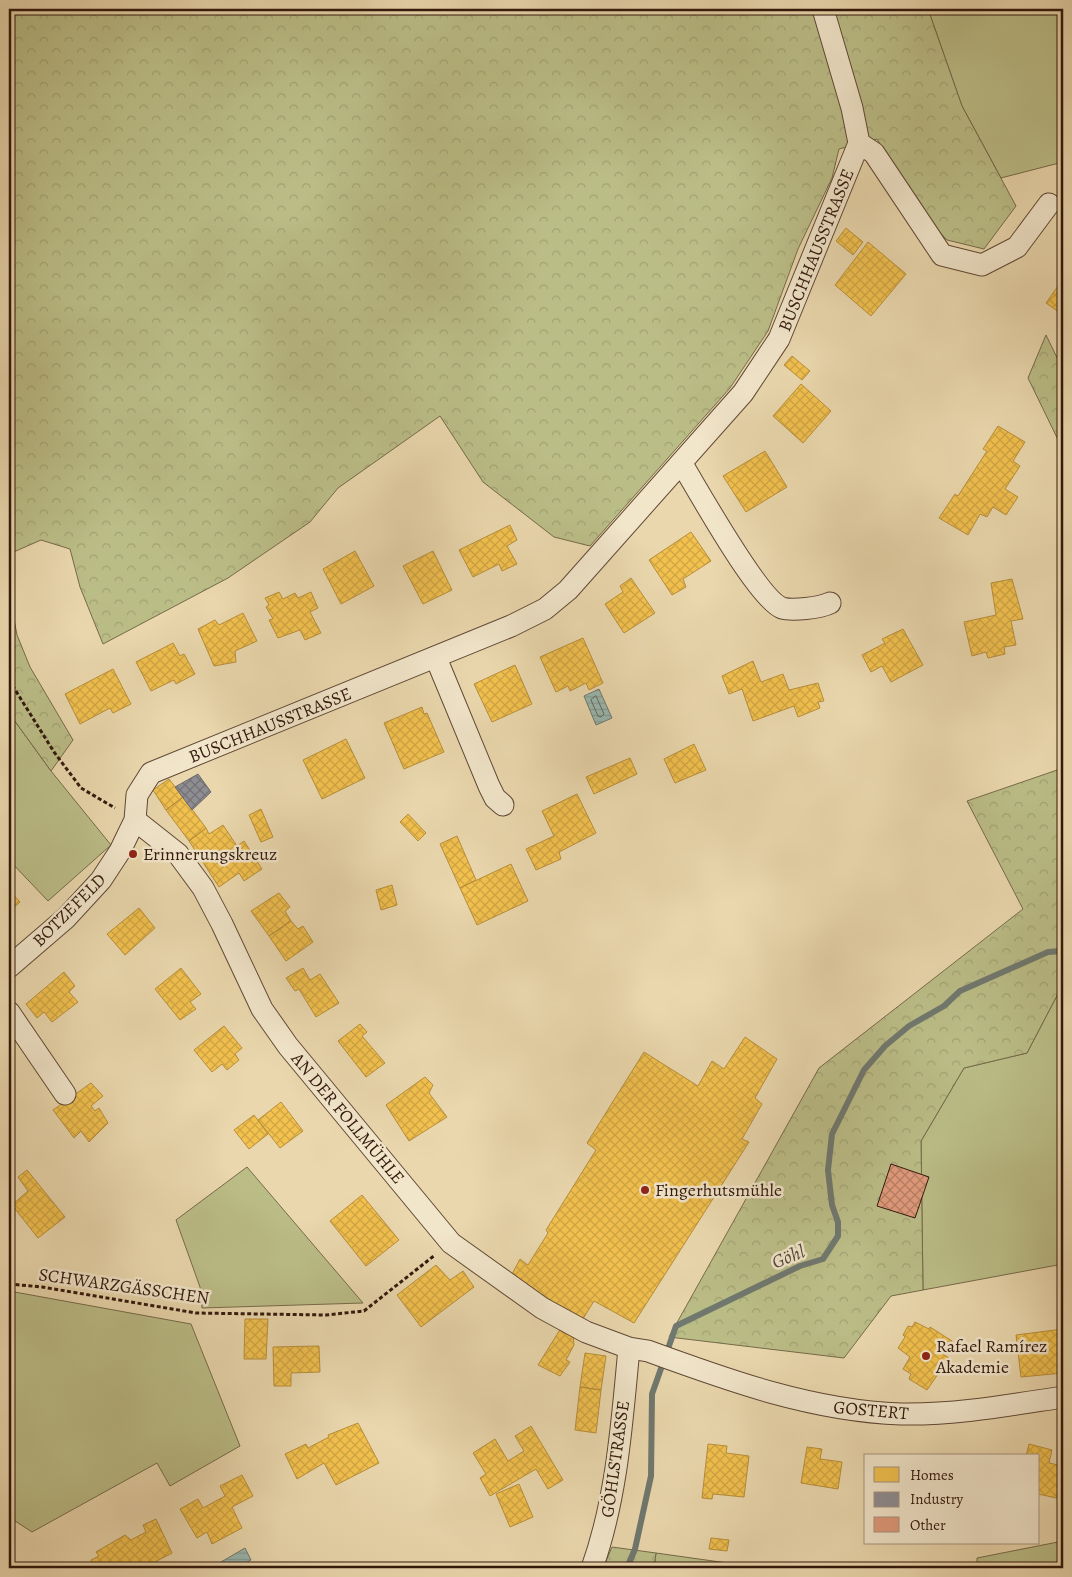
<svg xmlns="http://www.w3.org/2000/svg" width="1072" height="1577" viewBox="0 0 1072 1577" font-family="Alegreya,serif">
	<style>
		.green { fill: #bbbd87; stroke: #766a4a }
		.forest { fill: url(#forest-crowns); stroke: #766a4a }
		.water { fill: url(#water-rules); stroke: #70786f }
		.homes { fill: url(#homes-cross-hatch); stroke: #b88e3a }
		.industry { fill: url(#industry-cross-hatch); stroke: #726a6a }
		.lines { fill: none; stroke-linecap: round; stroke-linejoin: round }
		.shore { stroke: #66685e; stroke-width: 1 }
		.stream { stroke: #70786f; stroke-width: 6 }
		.building { fill: url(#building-cross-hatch); stroke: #32180d }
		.minor-casing { stroke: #604835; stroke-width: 23 }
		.path { stroke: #32180d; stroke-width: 3; stroke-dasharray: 4 2.5; stroke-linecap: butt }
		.minor { stroke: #f1e5ca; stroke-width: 21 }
		.poi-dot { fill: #8f2418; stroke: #f1e5ca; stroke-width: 2 }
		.labels { text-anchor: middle; stroke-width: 5; stroke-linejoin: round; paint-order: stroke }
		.street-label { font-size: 18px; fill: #32180d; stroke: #f1e5ca }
		.poi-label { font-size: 18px; fill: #32180d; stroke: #f1e5ca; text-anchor: start }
		.water-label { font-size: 19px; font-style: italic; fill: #51483e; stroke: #f1e5ca }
	</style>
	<defs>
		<pattern id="forest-crowns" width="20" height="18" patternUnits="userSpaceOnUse" patternTransform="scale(1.25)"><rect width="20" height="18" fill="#bbbd87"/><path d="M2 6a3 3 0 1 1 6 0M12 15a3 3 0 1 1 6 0" fill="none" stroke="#a1a273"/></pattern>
		<pattern id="water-rules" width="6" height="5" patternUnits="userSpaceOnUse" patternTransform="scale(1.25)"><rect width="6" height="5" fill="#99b8b0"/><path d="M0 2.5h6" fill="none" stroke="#849d96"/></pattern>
		<pattern id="homes-cross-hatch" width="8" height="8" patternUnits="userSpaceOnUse" patternTransform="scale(1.25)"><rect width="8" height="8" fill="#f2c14e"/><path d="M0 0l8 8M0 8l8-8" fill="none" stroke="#d0a543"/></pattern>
		<pattern id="industry-cross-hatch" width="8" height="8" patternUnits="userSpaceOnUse" patternTransform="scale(1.25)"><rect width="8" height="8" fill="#8d8d92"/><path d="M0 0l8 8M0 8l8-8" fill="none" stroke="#747276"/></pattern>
		<pattern id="building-cross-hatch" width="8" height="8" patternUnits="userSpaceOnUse" patternTransform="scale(1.25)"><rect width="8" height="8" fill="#e09a7b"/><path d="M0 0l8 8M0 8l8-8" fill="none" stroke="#b67d63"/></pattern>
	</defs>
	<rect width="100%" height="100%" fill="#ead7ad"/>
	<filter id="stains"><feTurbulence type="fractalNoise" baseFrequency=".004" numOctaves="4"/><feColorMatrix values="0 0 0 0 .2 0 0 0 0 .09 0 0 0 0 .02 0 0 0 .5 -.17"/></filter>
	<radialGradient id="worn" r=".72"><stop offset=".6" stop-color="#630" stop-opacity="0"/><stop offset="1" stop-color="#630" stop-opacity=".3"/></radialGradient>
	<!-- green -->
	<path class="green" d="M928,9H1063V162L1001,178L962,106Z
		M9,713L51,771L111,845L48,901L9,860Z
		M1063,984V1264L923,1290L921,1141L964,1068L1027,1053Z
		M247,1167L363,1303L202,1308L200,1287L176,1220Z
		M9,1291L191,1324L240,1446L170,1486L157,1463L32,1532L9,1517Z
		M1063,1541V1568H977V1558Z
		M656,1553L763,1568H654Z"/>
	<!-- forest -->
	<path class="forest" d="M9,9H928L962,106L1016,206L984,249L947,240L923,215L877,139L839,149L832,178L798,249L768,331L730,388L590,546L554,537L483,482L440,416L338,488L310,522L228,578L103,644L80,587L70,549L41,540L9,554Z
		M1046,335L1063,370V450L1028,378Z
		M9,593L17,635L30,667L73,740L51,771L9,713Z
		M1063,768V984L1027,1053L964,1068L921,1141L923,1290L891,1296L844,1358L669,1337L819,1068L1023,909L967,801Z
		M612,1547L656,1553L654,1568H603Z"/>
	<!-- water -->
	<path class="water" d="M599,689L612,718L596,725L584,696Z
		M245,1548L251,1560L236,1568H224L221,1562Z"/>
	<!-- homes -->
	<path class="homes" d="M846,228L863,242L853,255L836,241Z
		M868,242L906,274L871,316L835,285Z
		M1063,279V315L1046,303Z
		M792,356L810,371L802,380L784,365Z
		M801,384L831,411L803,443L773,416Z
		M998,426L1025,442L1013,461L1020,466L1005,489L1018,497L1006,515L993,507L987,517L980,514L968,535L939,518L955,494L958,496L987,451L983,449Z
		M765,451L787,487L746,512L723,476Z
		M510,525L517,540L507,546L517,564L502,571L499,564L473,577L459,550Z
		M691,532L711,561L683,579L686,587L672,595L649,560Z
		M355,551L374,586L341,604L323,569Z
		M433,551L452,590L423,604L403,566Z
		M631,578L655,613L624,633L605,604L623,592L620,586Z
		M1012,579L1023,619L1011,621L1016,645L1004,647L1005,654L988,658L986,652L972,656L964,622L996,615L991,583Z
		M279,592L283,599L295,593L298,598L311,592L318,608L310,612L321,633L305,640L300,630L278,638L269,620L273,619L266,607L269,605L265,598Z
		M243,613L257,641L235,651L236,662L214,666L198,629L215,620L219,625Z
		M903,629L923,665L891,682L882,666L871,672L862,655L885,643L882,639Z
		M583,638L603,683L589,690L586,683L570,691L568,686L556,692L540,657Z
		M173,643L180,656L184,654L195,674L176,684L174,680L151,691L136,662Z
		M753,661L761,682L783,674L789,690L818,683L824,701L818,702L820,708L798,717L794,706L753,721L742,689L729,694L722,676Z
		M515,665L532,704L492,722L474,684Z
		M113,669L131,704L113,713L110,708L80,724L65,694Z
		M422,707L424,714L427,713L444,752L404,769L384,723Z
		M346,739L365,778L322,799L303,760Z
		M694,744L706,770L675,783L664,759Z
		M630,758L637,774L594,794L586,777Z
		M169,779L183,797L166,810L153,790Z
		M577,794L596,833L559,852L561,859L536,870L526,849L554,836L542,811Z
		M183,797L206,828L189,841L166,810Z
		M261,809L273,837L261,842L249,815Z
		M408,814L426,833L418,841L400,822Z
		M223,825L237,846L244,841L262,869L244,881L239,873L219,887L189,841L206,828L209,834Z
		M457,836L476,880L460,888L440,844Z
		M511,864L528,901L477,925L460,888Z
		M392,885L397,905L381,910L376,890Z
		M9,890L20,902L9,912Z
		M279,893L290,907L285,911L291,921L269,936L251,911Z
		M139,908L155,928L125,955L107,934Z
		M291,921L298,929L303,926L313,942L286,961L269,936Z
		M181,968L201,994L190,1002L196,1009L180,1020L155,989Z
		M303,968L310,980L320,974L339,1003L316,1017L299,989L295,991L286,978Z
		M64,972L75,986L69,992L78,1002L52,1022L44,1012L37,1018L26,1004Z
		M360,1024L367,1032L362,1036L385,1063L366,1077L338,1041Z
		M224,1026L242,1048L235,1054L239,1060L227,1070L222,1064L212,1072L194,1050Z
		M745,1037L777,1059L755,1098L762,1104L742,1139L749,1142L634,1323L594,1301L581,1322L509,1280L520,1259L528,1265L548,1233L546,1230L596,1150L587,1143L644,1052L698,1086L712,1061L724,1069Z
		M425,1077L433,1085L429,1093L447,1117L409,1141L386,1105Z
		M91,1083L103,1096L91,1106L95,1111L99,1108L108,1123L89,1142L81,1131L74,1138L53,1110Z
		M281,1102L303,1131L280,1148L258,1120Z
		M254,1115L268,1134L249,1149L234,1130Z
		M27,1170L65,1217L38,1238L12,1205L28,1191L18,1177Z
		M362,1195L399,1240L366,1266L330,1221Z
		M436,1265L450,1280L463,1271L474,1287L421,1327L397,1295Z
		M245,1319H268L266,1359H244Z
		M915,1322L929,1329L930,1327L952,1341L943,1354L949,1358L927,1390L909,1379L911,1374L903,1369L910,1357L898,1348L905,1337L903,1335L908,1326L912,1327Z
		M561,1328L573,1334L574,1345L566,1360L570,1362L560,1376L538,1365Z
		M1063,1329V1373L1021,1377L1016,1335Z
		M319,1346L320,1372L291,1373V1386H274L273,1347Z
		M585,1353L606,1356L601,1390L580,1387Z
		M580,1387L601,1390L596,1433L575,1430Z
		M358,1423L379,1463L336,1485L324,1463L297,1479L285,1454L306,1444L308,1448L329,1437L328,1435Z
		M531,1426L563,1480L548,1489L536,1469L490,1496L480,1478L486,1474L473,1453L495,1439L508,1461L524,1451L515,1436Z
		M708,1444L727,1446L726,1453L749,1456L744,1497L713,1494L712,1499L702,1498Z
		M1029,1444L1052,1450L1049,1463L1063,1466L1061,1499L1038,1494V1456H1026Z
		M807,1447L822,1449L820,1459L842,1462L838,1489L801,1483Z
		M242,1475L253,1496L232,1507L242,1528L212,1544L207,1532L197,1538L180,1509L198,1499L203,1508L225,1496L220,1486Z
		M519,1484L533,1517L510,1527L496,1494Z
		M156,1519L172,1553L155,1562L157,1566L153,1568H94L91,1560L99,1556L96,1552L125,1535L131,1540L146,1532L143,1525Z
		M711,1538L729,1540L727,1551L709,1549Z"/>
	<!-- industry -->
	<path class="industry" d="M198,774L211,792L192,810L175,787Z"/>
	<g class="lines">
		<!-- shore -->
		<path class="shore" d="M596,696L604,714L601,717L598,716L591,700Z"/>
		<!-- stream -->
		<path class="stream" d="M627,1568L635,1549L651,1476L652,1394L676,1326L800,1266L823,1259L838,1236V1222L832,1205L828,1170L832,1134L864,1070L885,1046L909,1026L944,1006L960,991L1048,952L1063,951"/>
	</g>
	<!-- building -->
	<path class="building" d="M891,1164L929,1177L915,1218L877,1206Z"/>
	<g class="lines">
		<defs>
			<path id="minor" d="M859,143L874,153L942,255L982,265L1017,247L1049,204
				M682,464C698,490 758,599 782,608C792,611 820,608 830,603
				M436,658L489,786L495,798L503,805
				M135,820L178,854L203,888L222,924L262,1009L288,1046L451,1243L542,1308L586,1332L629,1348L648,1351C730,1381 813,1411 901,1414C956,1415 1010,1405 1063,1397
				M9,967L66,918L101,880L120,851L135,820L137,795L151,773L511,626L545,609L568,590L743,393L779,339L859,143L852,108L823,9
				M9,1012L65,1094
				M592,1568C617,1498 622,1422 629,1348"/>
		</defs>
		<!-- minor casing -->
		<use href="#minor" class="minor-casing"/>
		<!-- path -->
		<path class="path" d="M9,680L54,752L81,788L115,808
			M9,1284L42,1287L196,1313L326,1315L364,1311L435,1255"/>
		<!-- minor -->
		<use href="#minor" class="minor"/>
	</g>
	<!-- markers -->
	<g class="poi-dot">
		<circle cx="133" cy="854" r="5"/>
		<circle cx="645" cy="1190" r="5"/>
		<circle cx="926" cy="1356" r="5"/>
	</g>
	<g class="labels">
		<!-- street labels -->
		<g class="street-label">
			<text transform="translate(816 250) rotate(-68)" y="6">BUSCHHAUSSTRASSE</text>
			<text transform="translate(270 725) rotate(-22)" y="6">BUSCHHAUSSTRASSE</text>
			<text transform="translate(69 910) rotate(-45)" y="6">BOTZEFELD</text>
			<text transform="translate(348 1118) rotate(50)" y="6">AN DER FOLLMÜHLE</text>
			<text transform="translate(124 1286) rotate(8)" y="6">SCHWARZGÄSSCHEN</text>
			<text transform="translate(871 1410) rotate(5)" y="6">GOSTERT</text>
			<text transform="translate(615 1459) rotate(-82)" y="6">GÖHLSTRASSE</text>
		</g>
		<!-- poi labels -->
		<g class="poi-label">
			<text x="143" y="860">Erinnerungskreuz</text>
			<text x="655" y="1196">Fingerhutsmühle</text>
			<text x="936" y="1352">Rafael Ramírez<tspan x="936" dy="21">Akademie</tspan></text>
		</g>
		<!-- water labels -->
		<g class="water-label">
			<text transform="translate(788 1256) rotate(-22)" y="7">Göhl</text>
		</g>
	</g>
	<!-- margin -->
	<rect width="1072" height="1577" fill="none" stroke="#ead7ad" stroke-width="30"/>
	<rect x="10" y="10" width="1052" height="1557" fill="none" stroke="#32180d" stroke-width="2.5"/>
	<rect x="15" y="15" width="1042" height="1547" fill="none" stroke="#32180d"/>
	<!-- legend -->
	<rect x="864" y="1454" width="175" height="90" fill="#f1e5ca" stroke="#a5937e"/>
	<rect x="874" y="1467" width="25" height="15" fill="#f2c14e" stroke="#a5937e"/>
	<text x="910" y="1480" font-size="15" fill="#32180d">Homes</text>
	<rect x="874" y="1492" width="25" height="15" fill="#8d8d92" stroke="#a5937e"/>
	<text x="910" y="1504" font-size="15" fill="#32180d">Industry</text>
	<rect x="874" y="1517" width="25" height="15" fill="#e09a7b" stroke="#a5937e"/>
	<text x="910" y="1530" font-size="15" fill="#32180d">Other</text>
	<rect width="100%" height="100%" filter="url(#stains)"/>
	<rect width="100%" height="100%" fill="url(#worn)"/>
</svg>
